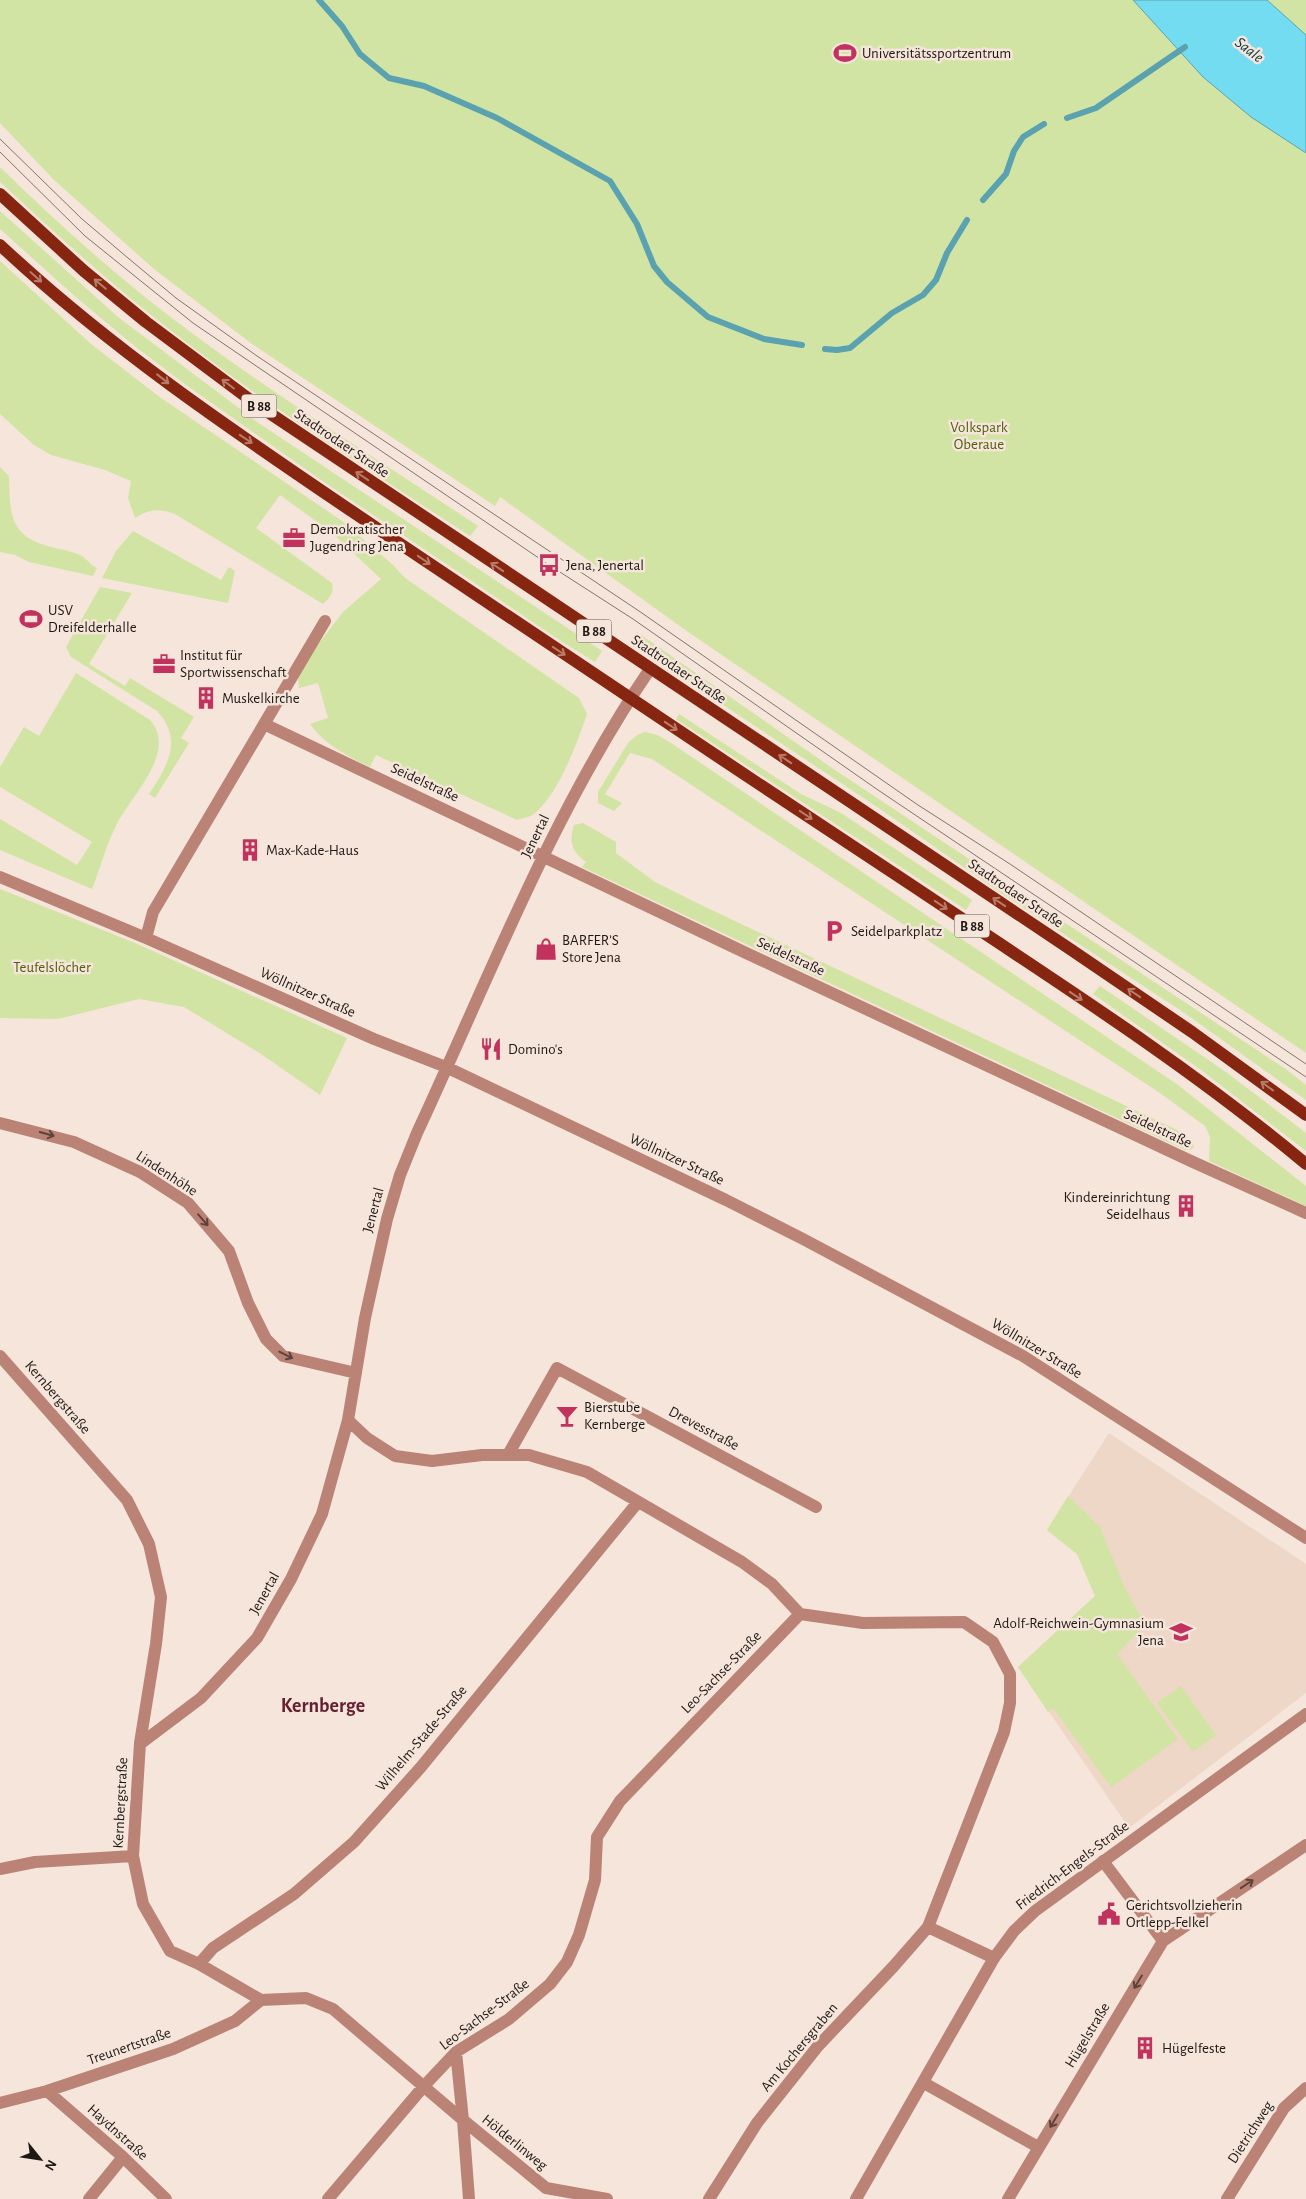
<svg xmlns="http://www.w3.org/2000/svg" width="1306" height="2199" viewBox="0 0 1306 2199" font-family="'Alegreya Sans',sans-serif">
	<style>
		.built { fill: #eed7c7 }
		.green { fill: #d2e4a3 }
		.water { fill: #74dcf1; stroke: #5aa2af }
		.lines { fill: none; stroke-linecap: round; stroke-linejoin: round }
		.stream { stroke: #5aa2af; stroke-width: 6 }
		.minor { stroke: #ba8375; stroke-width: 12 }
		.tertiary { stroke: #ba8375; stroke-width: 12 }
		.primary { stroke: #872610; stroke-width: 12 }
		.tram { stroke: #81766f; stroke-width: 1 }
		.oneway { stroke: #b87c6b }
		.oneway2 { stroke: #5d433b }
		.labels { text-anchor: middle; stroke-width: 5; stroke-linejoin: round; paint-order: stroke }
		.shield { fill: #f5e5da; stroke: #5f5650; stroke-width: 1 }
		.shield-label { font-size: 14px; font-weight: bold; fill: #1f1915 }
		.poi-label { font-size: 15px; fill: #1f1915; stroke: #f5e5da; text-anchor: start }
		.park-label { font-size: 15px; fill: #50600c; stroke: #f5e5da }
		.street-label { font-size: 15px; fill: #1f1915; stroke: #f5e5da }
		.water-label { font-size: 16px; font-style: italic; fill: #033740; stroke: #f5e5da }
		.district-label { font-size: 20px; font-weight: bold; fill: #641f32; stroke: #f5e5da }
	</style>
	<rect width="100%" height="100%" fill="#f5e5da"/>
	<!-- built -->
	<path class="built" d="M1109,1433L1306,1564V1693L1129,1828L1018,1667L1095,1596L1077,1554L1047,1530Z"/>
	<!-- green -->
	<path class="green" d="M0,0H1133L1203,77L1251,117L1306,153V1053L691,634L500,497L495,506L252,344L154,269L54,180L0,123Z
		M1267,0H1306V35L1302,34Z
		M0,167C64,230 132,290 204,342C293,407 386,465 478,526L470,536C362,466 251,395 150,314C98,273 49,227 0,182Z
		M0,211L118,317L260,424L602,651L595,662L564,643L321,480L186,385L137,348L78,299L0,229Z
		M0,261L91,344L161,398L342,521L393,565L405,578L579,698L587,714C577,743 559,793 535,813C531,817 523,818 517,820L376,755L370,767C348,756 325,745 310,724L328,718L318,683L299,688L298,676L310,655L343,612L381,579L331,532L280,495L256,528L332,583C334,593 330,598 323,604L175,514C159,508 149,509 135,518L128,498L131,481L105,470L51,455L34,445L0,414Z
		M0,467L9,476C10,515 9,536 51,547C61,550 73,551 82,556C87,559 90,565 97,568L93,576L29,562L15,555L0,552Z
		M133,531L221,580L229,567L235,571L228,603L102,578L116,551Z
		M100,587L132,593L89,664L125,686L130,678L194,717L181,738L189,743L155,798L149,794C167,767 184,740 157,711L71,657L66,647Z
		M637,632L832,768L1287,1070L1306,1085V1100L1186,1014L1001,893L880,809L630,643Z
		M76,673L150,720C179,753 128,798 115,828C105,848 100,869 92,889L0,850V819L77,865L92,842L0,787V767L24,727L39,736Z
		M679,714L801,794L841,813L972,900L966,910L676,719Z
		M645,732L657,735L671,743L1178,1085L1306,1186V1206L1209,1161L1210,1137L1205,1126L1160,1093L652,759L630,753L605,794L622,803L614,811L598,803V792L628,743L637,735Z
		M583,823L616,842V853L655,882L699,904L1175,1129L1191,1139L1194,1147L1190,1150H1185L582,867L586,862C571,851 569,842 574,825Z
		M0,889L135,943L347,1038L320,1095L261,1054L184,1007L139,999L58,1019L0,1018Z
		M1100,986L1226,1072L1306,1133V1151L1201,1070L1093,994Z
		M1068,1496L1100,1527L1124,1586L1145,1625L1117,1654L1178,1739L1111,1787L1053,1708L1048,1712L1018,1667L1095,1596L1077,1554L1047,1530Z
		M1181,1686L1216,1735L1193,1752L1157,1703Z"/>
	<!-- water -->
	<path class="water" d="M1133,0H1267L1306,35V153L1251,117L1203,77Z"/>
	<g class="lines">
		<!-- stream -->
		<path class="stream" d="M319,0L342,26L360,54L389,78L424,86L497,118L610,181L637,224L654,266L667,282L708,317L764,339L802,345
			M1067,118L1096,108L1185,47
			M983,200L1006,174L1014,151L1023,137L1044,124
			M825,349L837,350L850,348L892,313L923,295L936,280L947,253L967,220"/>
		<!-- minor -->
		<path class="minor" d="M264,724L744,952L1193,1162L1306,1213
			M0,877L146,938L374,1039L446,1067L726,1200L803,1239L1023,1356L1306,1538
			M146,938L153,912L325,621
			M0,1123L74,1142L140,1172L188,1203L229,1251L248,1303L266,1339L283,1356L356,1373
			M0,1356L127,1500L149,1544L161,1597L156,1644L140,1743L133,1856L143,1904L170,1951L199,1964L261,2000L306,1998L333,2009L463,2120L469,2199
			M348,1420L367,1438L395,1456L432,1461L482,1455H529L587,1472L742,1562L772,1584L800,1614
			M509,1453L557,1368L816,1507
			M140,1744L201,1698L257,1638L291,1579L322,1514L348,1420L365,1318L387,1219L400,1175L417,1133C490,976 552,813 650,669
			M1103,1861L1163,1941
			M0,1869L35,1862L133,1856
			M199,1964L213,1948L294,1894L354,1842L421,1767L638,1502
			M456,2052L463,2120L546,2188L607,2199
			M924,2083L1038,2147
			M47,2091L123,2157L166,2199
			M0,2103L47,2091L173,2049L235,2021L261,2000
			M89,2199L123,2157
			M328,2199L424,2086L456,2052L509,2019L550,1984L567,1962L579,1935L595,1880L597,1837L620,1801L800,1614L863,1623L964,1622L993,1642L1010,1674V1703L1004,1732L928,1927L994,1958
			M709,2199L757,2123L818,2046L893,1967L928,1927
			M1008,2199L1163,1941L1306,1845
			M1227,2199L1284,2108L1306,2088"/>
		<!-- tertiary -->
		<path class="tertiary" d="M856,2199L994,1958L1014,1931L1035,1911L1306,1714"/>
		<!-- primary -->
		<path class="primary" d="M0,194L84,271L146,322L253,402L1070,949L1192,1032L1306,1115
			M0,245C115,353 248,441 378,529C556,649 734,768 913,886C1046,975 1183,1061 1306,1164"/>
		<!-- tram -->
		<path class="tram" d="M0,139L82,219L128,258L176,298L257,356L639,611L918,805L1010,864L1306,1064
			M0,152L85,236L193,323L549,565L633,619L878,790L1306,1077"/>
	</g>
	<!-- one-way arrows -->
	<defs><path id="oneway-shaft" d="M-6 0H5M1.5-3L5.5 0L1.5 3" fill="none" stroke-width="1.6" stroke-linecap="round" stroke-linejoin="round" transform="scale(1.25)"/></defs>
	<g class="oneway">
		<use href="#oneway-shaft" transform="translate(36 277) rotate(42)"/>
		<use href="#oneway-shaft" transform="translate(100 284) rotate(-140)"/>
		<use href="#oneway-shaft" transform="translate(163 379) rotate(38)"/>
		<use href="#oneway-shaft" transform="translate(228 384) rotate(-143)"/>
		<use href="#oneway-shaft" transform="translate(246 439) rotate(34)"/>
		<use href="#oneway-shaft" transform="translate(362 476) rotate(-146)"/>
		<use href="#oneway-shaft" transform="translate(424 560) rotate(34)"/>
		<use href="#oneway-shaft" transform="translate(497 567) rotate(-146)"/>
		<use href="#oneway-shaft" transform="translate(559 651) rotate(34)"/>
		<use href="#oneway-shaft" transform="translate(671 726) rotate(34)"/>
		<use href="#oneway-shaft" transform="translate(785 759) rotate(-146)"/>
		<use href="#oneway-shaft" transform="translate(806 815) rotate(34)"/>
		<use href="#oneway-shaft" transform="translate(999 902) rotate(-146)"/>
		<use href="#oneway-shaft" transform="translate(941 905) rotate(34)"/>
		<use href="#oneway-shaft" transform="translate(1134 993) rotate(-146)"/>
		<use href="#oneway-shaft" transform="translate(1076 996) rotate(34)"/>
		<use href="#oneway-shaft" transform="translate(1267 1086) rotate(-144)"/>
	</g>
	<g class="oneway2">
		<use href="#oneway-shaft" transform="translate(47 1134) rotate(16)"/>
		<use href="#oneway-shaft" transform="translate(203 1220) rotate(49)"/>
		<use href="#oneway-shaft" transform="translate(286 1355) rotate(27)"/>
		<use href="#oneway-shaft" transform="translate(1247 1884) rotate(-34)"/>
		<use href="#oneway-shaft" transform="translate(1138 1982) rotate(121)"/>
		<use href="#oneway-shaft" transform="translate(1054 2121) rotate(121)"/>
	</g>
	<!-- icons -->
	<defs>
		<symbol id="stadium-bare" viewBox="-9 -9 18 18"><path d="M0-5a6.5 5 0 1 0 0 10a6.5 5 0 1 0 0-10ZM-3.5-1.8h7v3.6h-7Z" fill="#c1325e" stroke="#f5e5da" stroke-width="2.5" paint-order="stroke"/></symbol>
		<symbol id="office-bare" viewBox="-9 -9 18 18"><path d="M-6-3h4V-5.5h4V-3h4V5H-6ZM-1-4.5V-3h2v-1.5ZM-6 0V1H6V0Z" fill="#c1325e" stroke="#f5e5da" stroke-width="2.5" paint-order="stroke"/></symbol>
		<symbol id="bus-bare" viewBox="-9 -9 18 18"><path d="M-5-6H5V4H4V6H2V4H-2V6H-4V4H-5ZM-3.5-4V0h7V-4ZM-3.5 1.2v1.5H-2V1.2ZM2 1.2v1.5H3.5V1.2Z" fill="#c1325e" stroke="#f5e5da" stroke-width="2.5" paint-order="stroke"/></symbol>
		<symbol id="building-bare" viewBox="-9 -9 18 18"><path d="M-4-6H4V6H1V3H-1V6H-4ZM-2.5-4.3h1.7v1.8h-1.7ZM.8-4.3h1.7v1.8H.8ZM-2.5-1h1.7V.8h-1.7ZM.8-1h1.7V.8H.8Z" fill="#c1325e" stroke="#f5e5da" stroke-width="2.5" paint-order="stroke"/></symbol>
		<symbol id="parking-bare" viewBox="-9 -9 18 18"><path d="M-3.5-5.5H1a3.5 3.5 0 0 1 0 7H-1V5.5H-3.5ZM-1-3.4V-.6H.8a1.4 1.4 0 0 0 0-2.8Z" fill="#c1325e" stroke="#f5e5da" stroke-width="2.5" paint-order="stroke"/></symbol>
		<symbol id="shop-bare" viewBox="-9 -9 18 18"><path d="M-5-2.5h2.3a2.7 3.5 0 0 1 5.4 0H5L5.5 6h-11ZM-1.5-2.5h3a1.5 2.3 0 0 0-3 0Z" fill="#c1325e" stroke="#f5e5da" stroke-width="2.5" paint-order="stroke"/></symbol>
		<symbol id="restaurant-bare" viewBox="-9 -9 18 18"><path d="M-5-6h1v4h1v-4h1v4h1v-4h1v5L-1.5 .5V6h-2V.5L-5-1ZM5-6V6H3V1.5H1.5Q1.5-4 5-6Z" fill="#c1325e" stroke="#f5e5da" stroke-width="2.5" paint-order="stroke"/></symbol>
		<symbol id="bar-bare" viewBox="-9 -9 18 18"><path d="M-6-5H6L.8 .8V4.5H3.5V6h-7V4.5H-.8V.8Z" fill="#c1325e" stroke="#f5e5da" stroke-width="2.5" paint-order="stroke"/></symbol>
		<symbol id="school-bare" viewBox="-9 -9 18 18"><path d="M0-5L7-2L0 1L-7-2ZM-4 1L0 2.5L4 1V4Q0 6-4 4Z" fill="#c1325e" stroke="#f5e5da" stroke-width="2.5" paint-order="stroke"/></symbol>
		<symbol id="civic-bare" viewBox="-9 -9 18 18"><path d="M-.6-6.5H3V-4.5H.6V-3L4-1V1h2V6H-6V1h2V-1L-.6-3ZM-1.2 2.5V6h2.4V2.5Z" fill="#c1325e" stroke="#f5e5da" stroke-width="2.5" paint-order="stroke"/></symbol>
	</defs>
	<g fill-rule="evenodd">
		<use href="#stadium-bare" x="829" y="37" width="32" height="32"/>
		<use href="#office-bare" x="278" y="522" width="32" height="32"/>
		<use href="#bus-bare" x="533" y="549" width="32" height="32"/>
		<use href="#stadium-bare" x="15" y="603" width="32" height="32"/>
		<use href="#office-bare" x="148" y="648" width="32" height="32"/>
		<use href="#building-bare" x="190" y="682" width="32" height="32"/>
		<use href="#building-bare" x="234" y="834" width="32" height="32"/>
		<use href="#parking-bare" x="818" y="915" width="32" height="32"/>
		<use href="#shop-bare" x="530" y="933" width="32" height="32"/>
		<use href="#restaurant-bare" x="475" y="1033" width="32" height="32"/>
		<use href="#building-bare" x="1170" y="1190" width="32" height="32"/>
		<use href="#bar-bare" x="551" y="1400" width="32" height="32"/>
		<use href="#school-bare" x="1165" y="1616" width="32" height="32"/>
		<use href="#civic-bare" x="1093" y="1898" width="32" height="32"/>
		<use href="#building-bare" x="1129" y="2032" width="32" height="32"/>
	</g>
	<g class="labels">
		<!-- shield labels -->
		<g class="shield">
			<rect x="241.5" y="394.5" width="35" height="23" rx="4"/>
			<rect x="576.5" y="619.5" width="35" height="23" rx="4"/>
			<rect x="954.5" y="914.5" width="35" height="23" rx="4"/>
		</g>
		<g class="shield-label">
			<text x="259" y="411">B 88</text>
			<text x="594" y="636">B 88</text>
			<text x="972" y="931">B 88</text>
		</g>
		<!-- poi labels -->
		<g class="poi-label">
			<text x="862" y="58">Universitätssportzentrum</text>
			<text x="310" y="534">Demokratischer<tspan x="310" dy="17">Jugendring Jena</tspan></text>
			<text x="566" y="570">Jena, Jenertal</text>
			<text x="48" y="615">USV<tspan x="48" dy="17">Dreifelderhalle</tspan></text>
			<text x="180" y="660">Institut für<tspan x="180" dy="17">Sportwissenschaft</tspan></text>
			<text x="222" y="703">Muskelkirche</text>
			<text x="266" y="855">Max-Kade-Haus</text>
			<text x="851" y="936">Seidelparkplatz</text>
			<text x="562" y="945">BARFER’S<tspan x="562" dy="17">Store Jena</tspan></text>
			<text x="508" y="1054">Domino's</text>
			<text x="1170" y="1202" text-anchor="end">Kindereinrichtung<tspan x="1170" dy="17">Seidelhaus</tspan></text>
			<text x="584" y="1412">Bierstube<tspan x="584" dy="17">Kernberge</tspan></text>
			<text x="1164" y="1628" text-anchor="end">Adolf-Reichwein-Gymnasium<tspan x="1164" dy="17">Jena</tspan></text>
			<text x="1126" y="1910">Gerichtsvollzieherin<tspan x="1126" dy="17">Ortlepp-Felkel</tspan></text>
			<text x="1162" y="2053">Hügelfeste</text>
		</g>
		<!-- park labels -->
		<g class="park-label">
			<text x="979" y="432">Volkspark<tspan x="979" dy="17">Oberaue</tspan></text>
			<text x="52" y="972">Teufelslöcher</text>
		</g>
		<!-- street labels -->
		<g class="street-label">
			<text transform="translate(342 443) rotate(34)" y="5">Stadtrodaer Straße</text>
			<text transform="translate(679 669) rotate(34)" y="5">Stadtrodaer Straße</text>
			<text transform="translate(425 782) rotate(25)" y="5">Seidelstraße</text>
			<text transform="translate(535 836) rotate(-64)" y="5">Jenertal</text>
			<text transform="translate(1016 893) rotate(34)" y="5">Stadtrodaer Straße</text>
			<text transform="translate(791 956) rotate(25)" y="5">Seidelstraße</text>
			<text transform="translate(308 992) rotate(24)" y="5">Wöllnitzer Straße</text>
			<text transform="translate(1158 1128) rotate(25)" y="5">Seidelstraße</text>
			<text transform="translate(677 1159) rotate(25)" y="5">Wöllnitzer Straße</text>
			<text transform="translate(167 1173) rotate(33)" y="5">Lindenhöhe</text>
			<text transform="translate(373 1210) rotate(-75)" y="5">Jenertal</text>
			<text transform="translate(1037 1348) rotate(31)" y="5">Wöllnitzer Straße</text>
			<text transform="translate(58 1397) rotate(49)" y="5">Kernbergstraße</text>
			<text transform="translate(704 1428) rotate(28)" y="5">Drevesstraße</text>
			<text transform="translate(264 1593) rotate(-61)" y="5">Jenertal</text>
			<text transform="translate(721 1672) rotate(-46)" y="5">Leo-Sachse-Straße</text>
			<text transform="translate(421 1738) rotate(-50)" y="5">Wilhelm-Stade-Straße</text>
			<text transform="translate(120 1803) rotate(-87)" y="5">Kernbergstraße</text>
			<text transform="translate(1072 1865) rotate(-37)" y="5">Friedrich-Engels-Straße</text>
			<text transform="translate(484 2014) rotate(-37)" y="5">Leo-Sachse-Straße</text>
			<text transform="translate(1087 2035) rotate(-59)" y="5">Hügelstraße</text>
			<text transform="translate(129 2046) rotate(-19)" y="5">Treunertstraße</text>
			<text transform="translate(799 2047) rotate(-50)" y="5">Am Kochersgraben</text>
			<text transform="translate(118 2132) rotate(42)" y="5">Haydnstraße</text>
			<text transform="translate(1250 2132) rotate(-57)" y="5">Dietrichweg</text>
			<text transform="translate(515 2142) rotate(39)" y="5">Hölderlinweg</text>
		</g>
		<!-- water labels -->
		<g class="water-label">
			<text transform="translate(1250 49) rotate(38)" y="6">Saale</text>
		</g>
		<!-- district labels -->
		<g class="district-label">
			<text x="323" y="1712">Kernberge</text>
		</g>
	</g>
	<!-- north arrow -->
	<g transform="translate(40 2159) rotate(120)" stroke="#f5e5da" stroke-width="4" paint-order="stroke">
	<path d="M0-4L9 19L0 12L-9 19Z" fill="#1f1915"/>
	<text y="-8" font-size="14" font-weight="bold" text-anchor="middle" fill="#1f1915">N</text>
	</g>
</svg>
